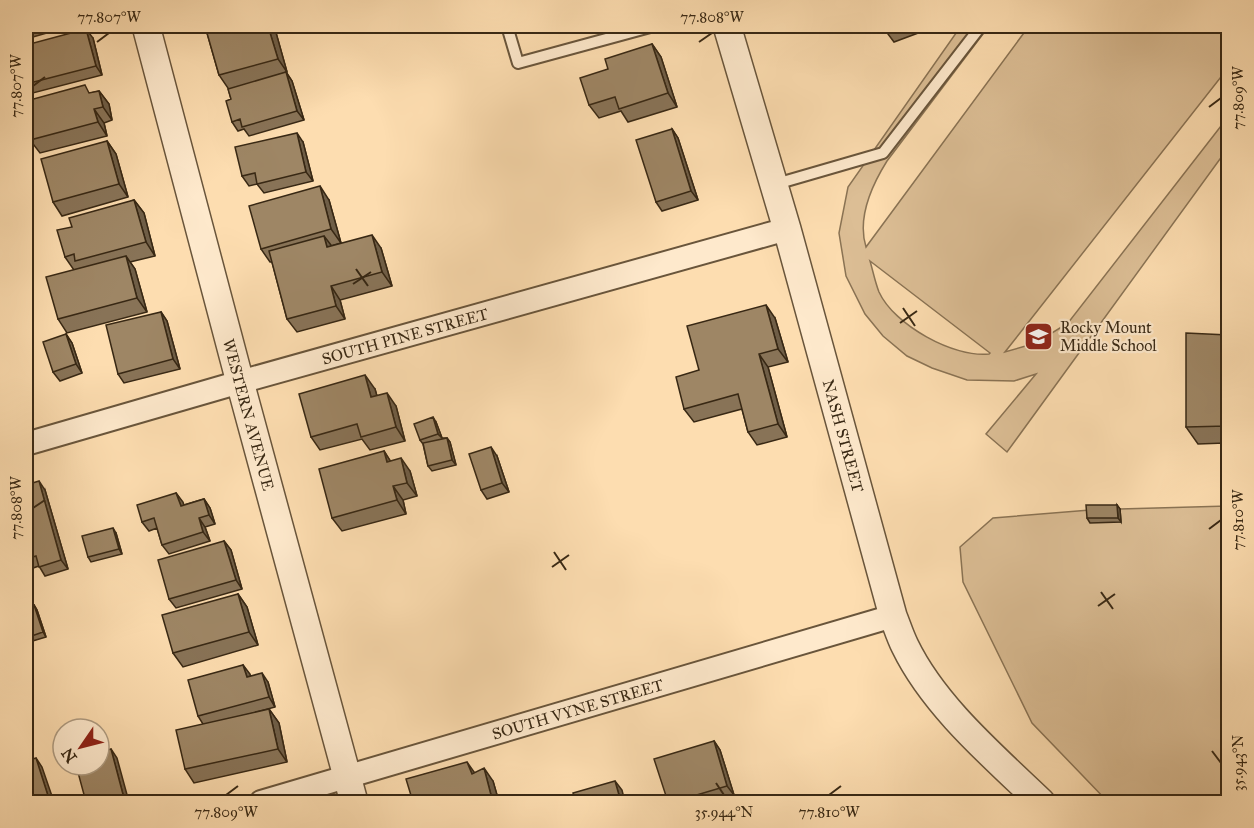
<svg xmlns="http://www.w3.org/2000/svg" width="1254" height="828" viewBox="0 0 1254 828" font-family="'IM FELL Great Primer',serif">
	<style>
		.green { fill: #dcbe95; stroke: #8a7354; stroke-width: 1.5; fill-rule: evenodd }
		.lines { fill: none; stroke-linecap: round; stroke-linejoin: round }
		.service-casing { stroke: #69553b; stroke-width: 14 }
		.minor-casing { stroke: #69553b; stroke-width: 26 }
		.tertiary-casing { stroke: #69553b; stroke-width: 30 }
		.service { stroke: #fee9cc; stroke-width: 10 }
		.minor { stroke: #fee9cc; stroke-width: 22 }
		.tertiary { stroke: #fee9cc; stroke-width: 27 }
		.wall { fill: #887357; stroke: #382814; stroke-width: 1.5 }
		.shaded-wall { fill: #6f5e47; stroke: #382814; stroke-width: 1.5 }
		.building { fill: #9e8665; stroke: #382814; stroke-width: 1.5 }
		.ticks { fill: none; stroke: #382814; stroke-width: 2 }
		.labels { text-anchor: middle; stroke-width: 4.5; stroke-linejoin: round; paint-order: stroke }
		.poi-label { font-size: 16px; fill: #382814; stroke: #fee9cc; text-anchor: start }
		.street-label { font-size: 16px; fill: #382814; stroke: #fee9cc }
		.neatline { fill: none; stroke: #382814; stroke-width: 2 }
		.ticks-label { font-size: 15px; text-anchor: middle; fill: #382814 }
	</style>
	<rect width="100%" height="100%" fill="#fdddb0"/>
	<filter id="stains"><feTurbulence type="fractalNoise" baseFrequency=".00333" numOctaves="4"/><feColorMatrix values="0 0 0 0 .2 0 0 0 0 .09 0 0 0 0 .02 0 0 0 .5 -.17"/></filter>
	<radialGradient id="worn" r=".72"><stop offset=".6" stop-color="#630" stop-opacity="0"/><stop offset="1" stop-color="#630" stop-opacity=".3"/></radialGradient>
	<!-- green -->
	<path class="green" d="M961,26H989L887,161C872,185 857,218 866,247L1029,26H1228V68L1005,352L1036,343L1068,323L1228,117V148L1007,452L986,434L1036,374L1014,381L967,380L932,368L907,356L883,336L865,314L846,276L839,233L848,187ZM870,261L990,353L989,354C954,358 894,325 879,292C875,282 873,271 870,261Z
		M1228,506V802H1108L1032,723L963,582L960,547L993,518L1090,510L1120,522V509Z"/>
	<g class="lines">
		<defs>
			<path id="service" d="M507,26L518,63L654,26
				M776,184L883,153L981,26"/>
			<g id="minor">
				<path id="s1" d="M26,444L240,382L787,229"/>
				<path id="s2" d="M261,802L893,616"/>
			</g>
			<g id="tertiary">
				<path id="s3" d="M146,26L240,382L354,802"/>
				<path id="s4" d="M727,26L787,229L893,616C897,626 900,636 905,646C934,706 993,756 1041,802"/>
			</g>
		</defs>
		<!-- service casing -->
		<use href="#service" class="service-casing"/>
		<!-- minor casing -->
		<use href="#minor" class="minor-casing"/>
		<!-- tertiary casing -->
		<use href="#tertiary" class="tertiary-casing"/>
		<!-- service -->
		<use href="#service" class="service"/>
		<!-- minor -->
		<use href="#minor" class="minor"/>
		<!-- tertiary -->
		<use href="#tertiary" class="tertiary"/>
	</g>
	<!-- wall -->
	<path class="wall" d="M26,26H71L26,39Z
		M205,26H273L275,29L287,72H286L292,81L304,120L249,136L244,129L238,131L232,122L231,99L228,88L219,75Z
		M799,26H824L804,33Z
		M882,26H937L894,42Z
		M93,38L102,75L29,94L26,90V45Z
		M652,44L661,57L677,107L628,122L621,111L599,118L589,105L608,69Z
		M99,91L109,104L112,120L104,123L107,136L40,153L30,140L91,93Z
		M672,129L678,138L698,200L662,211L656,202Z
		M107,141L116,154L128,197L62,216L53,202Z
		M303,142L313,181L264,193L257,184L249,186L242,176Z
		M134,200L144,213L155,256L130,262L135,269L147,312L67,333L58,319L74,270L65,257L72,227Z
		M329,200L341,243L331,246L381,248L392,286L340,300L345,319L297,332L287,319L272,262H270L261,249Z
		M161,312L167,321L180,369L124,383L118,374Z
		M775,318L788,362L768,367L787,437L757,445L748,432L742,409L694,422L684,409Z
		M66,334L72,343L82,373L60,381L53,372Z
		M1228,335V458L1225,452V443L1198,444L1186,427Z
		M375,389L377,396L396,406L405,441L370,450L362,439L320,450L311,437Z
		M436,422L442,438H447L450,442L456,465L432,471L428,466L423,444L420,440Z
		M384,451L390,461L410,471L417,496L403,500L406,514L342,531L332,518Z
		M497,456L509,492L487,499L481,490Z
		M45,490L68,569L45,576L39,566L33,568L26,559Z
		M176,493L184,505L204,499L210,508L215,524L205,527L210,541L169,554L162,545L157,528L149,531L142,522Z
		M1117,505L1120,509L1121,522L1090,523L1087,518Z
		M116,533L122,554L91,562L88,557Z
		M224,541L231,550L242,589L176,608L169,599Z
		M238,594L247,607L258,645L183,667L173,653Z
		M34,605L37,610L46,637L26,643V608Z
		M243,665L250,676L268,682L275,707L246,715L269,709L279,723L287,762L194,783L185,769L203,724L198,716Z
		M714,741L720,750L734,795L710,802H668Z
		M475,773L493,781L499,802H413Z"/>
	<!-- shaded-wall -->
	<path class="shaded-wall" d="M268,26H273L275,29L287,72L278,59Z
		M86,29L93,38L102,75L96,66Z
		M652,44L661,57L677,107L668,93Z
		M286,72L292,81L304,120L297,111Z
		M99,91L109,104L112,120L103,107Z
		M94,109L104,123L107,136L98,122Z
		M672,129L678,138L698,200L691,191Z
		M297,133L303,142L313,181L306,172Z
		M107,141L116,154L128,197L119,184Z
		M320,186L329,200L341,243L331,229Z
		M134,200L144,213L155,256L146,242Z
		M372,235L381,248L392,286L382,272Z
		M324,236L334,249L327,247Z
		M126,256L135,269L147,312L137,298Z
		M331,286L340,300L345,319L336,306Z
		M766,305L775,318L788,362L778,349Z
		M161,312L167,321L180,369L173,359Z
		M66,334L72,343L82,373L76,364Z
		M759,354L768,367L787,437L778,424Z
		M365,375L375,389L381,411L371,397Z
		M387,393L396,406L405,441L396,427Z
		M433,417L436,422L442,438L438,434Z
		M447,438L450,442L456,465L452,460Z
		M491,447L497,456L509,492L502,483Z
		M384,451L393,465L387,462Z
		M401,458L410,471L417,496L407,483Z
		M39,481L45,490L68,569L61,560Z
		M393,486L403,500L406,514L397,500Z
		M176,493L183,502L187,516L181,506Z
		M204,499L210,508L215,524L209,515Z
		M1117,505L1120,509L1121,522L1118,518Z
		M199,518L205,527L210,541L203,532Z
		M113,528L116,533L122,554L119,549Z
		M224,541L231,550L242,589L236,580Z
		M238,594L247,607L258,645L249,632Z
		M34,605L37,610L46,637L43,632Z
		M243,665L250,674L253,686L247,677Z
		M262,673L268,682L275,707L269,697Z
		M269,709L279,723L287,762L278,749Z
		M714,741L720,750L734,795L727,786Z
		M111,749L117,758L129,802H125Z
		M36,758L42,767L54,802H50Z
		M467,762L477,776L472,774Z
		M484,768L493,781L499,802H496L491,795Z
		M615,781L622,790L625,802H621Z"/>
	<!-- building -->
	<path class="building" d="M205,26H268L278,59L219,75Z
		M86,29L96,66L26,84V45Z
		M652,44L668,93L619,109L615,97L589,105L580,78L608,69L605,59Z
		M286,72L297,111L242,127L240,119L232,122L226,101L231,99L228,89Z
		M85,85L89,93L99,91L103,107L94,109L98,122L30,140L26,128V101Z
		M672,129L691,191L656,202L636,140Z
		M297,133L306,172L257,184L255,173L242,176L235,147Z
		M107,141L119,184L53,202L41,159Z
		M320,186L331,229L261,249L249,206Z
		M134,200L146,242L75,261L74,254L65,257L57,230L72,227L69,218Z
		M372,235L382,272L331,286L336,306L287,319L269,251L324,236L327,247Z
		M126,256L137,298L58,319L46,277Z
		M766,305L778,349L759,354L778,424L748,432L738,394L684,409L676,377L699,370L687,326Z
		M161,312L173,359L118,374L106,325Z
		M1186,333L1228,335V452H1225L1227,426L1186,427Z
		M66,334L76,364L53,372L43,342Z
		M365,375L371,397L387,393L396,427L361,437L357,424L311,437L299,394Z
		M433,417L438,434L420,440L414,424Z
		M447,438L452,460L428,466L423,443Z
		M491,447L502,483L481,490L469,454Z
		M384,451L387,462L401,458L407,483L393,486L397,500L332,518L319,469Z
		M39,481L61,560L39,567L36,556L26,559V485Z
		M176,493L181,506L204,499L209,515L199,518L203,532L162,545L154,518L142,522L137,505Z
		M1086,505H1117L1118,518H1087Z
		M113,528L119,549L88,557L82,536Z
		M224,541L236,580L169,599L158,560Z
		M238,594L249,632L173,653L162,615Z
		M34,605L43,632L26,638V608Z
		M243,665L247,677L262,673L269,697L198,716L188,680Z
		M269,709L278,749L185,769L176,730Z
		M714,741L727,786L673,802H668L654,759Z
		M111,749L125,802H86L76,765H99V752Z
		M36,758L50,802H26V761Z
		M467,762L472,774L484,768L491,795L470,801V802H413L406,779Z
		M615,781L621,802H576L573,793Z"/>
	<!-- ticks -->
	<path class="ticks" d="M97,42L109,33M699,42L712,33M33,86L45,77M1209,107L1221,98M356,269L368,286M353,284L371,272M903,308L915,326M900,323L917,311M33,508L45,500M1209,529L1221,520M554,552L566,570M552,567L569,555M1101,592L1113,609M1098,606L1115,594M1212,751L1221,763M716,783L724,795M226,795L238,786M829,795L841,786"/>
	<!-- icons -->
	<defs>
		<symbol id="school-square" viewBox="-11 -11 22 22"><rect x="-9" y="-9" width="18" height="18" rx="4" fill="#8f2418" stroke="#fee9cc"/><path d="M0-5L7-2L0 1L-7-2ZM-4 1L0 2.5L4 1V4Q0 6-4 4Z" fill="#fff"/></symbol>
	</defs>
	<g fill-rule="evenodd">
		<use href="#school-square" x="1022" y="320" width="33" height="33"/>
	</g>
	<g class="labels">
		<!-- poi labels -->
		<g class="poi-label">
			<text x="1060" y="333">Rocky Mount<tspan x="1060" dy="18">Middle School</tspan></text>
		</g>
		<!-- street labels -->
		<g class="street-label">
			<text dy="6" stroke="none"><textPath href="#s1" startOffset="394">SOUTH PINE STREET</textPath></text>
			<text dy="6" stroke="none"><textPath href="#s3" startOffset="402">WESTERN AVENUE</textPath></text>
			<text dy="6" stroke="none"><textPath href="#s4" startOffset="426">NASH STREET</textPath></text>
			<text dy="6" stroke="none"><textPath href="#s2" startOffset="330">SOUTH VYNE STREET</textPath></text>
		</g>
	</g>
	<!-- margin -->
	<rect width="1254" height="828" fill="none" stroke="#fdddb0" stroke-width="66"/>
	<!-- north arrow -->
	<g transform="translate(81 747) rotate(235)"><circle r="28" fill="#fee9cc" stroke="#af9c82" stroke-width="1.5"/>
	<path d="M0-4.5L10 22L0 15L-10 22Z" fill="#8f2418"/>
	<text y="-9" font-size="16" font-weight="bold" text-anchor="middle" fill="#382814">N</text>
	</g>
	<rect x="33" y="33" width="1188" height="762" class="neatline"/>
	<g class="ticks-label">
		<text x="109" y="22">77.807°W</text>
		<text x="712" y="22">77.808°W</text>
		<text transform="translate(16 86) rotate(-90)" y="5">77.807°W</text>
		<text transform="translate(1238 98) rotate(-90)" y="5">77.809°W</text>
		<text transform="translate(16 508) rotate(-90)" y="5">77.808°W</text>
		<text transform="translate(1238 520) rotate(-90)" y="5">77.810°W</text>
		<text transform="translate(1238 763) rotate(-90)" y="5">35.943°N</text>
		<text x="226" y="817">77.809°W</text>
		<text x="724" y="817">35.944°N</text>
		<text x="829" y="817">77.810°W</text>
	</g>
	<rect width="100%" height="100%" filter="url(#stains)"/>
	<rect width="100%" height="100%" fill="url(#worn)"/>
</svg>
